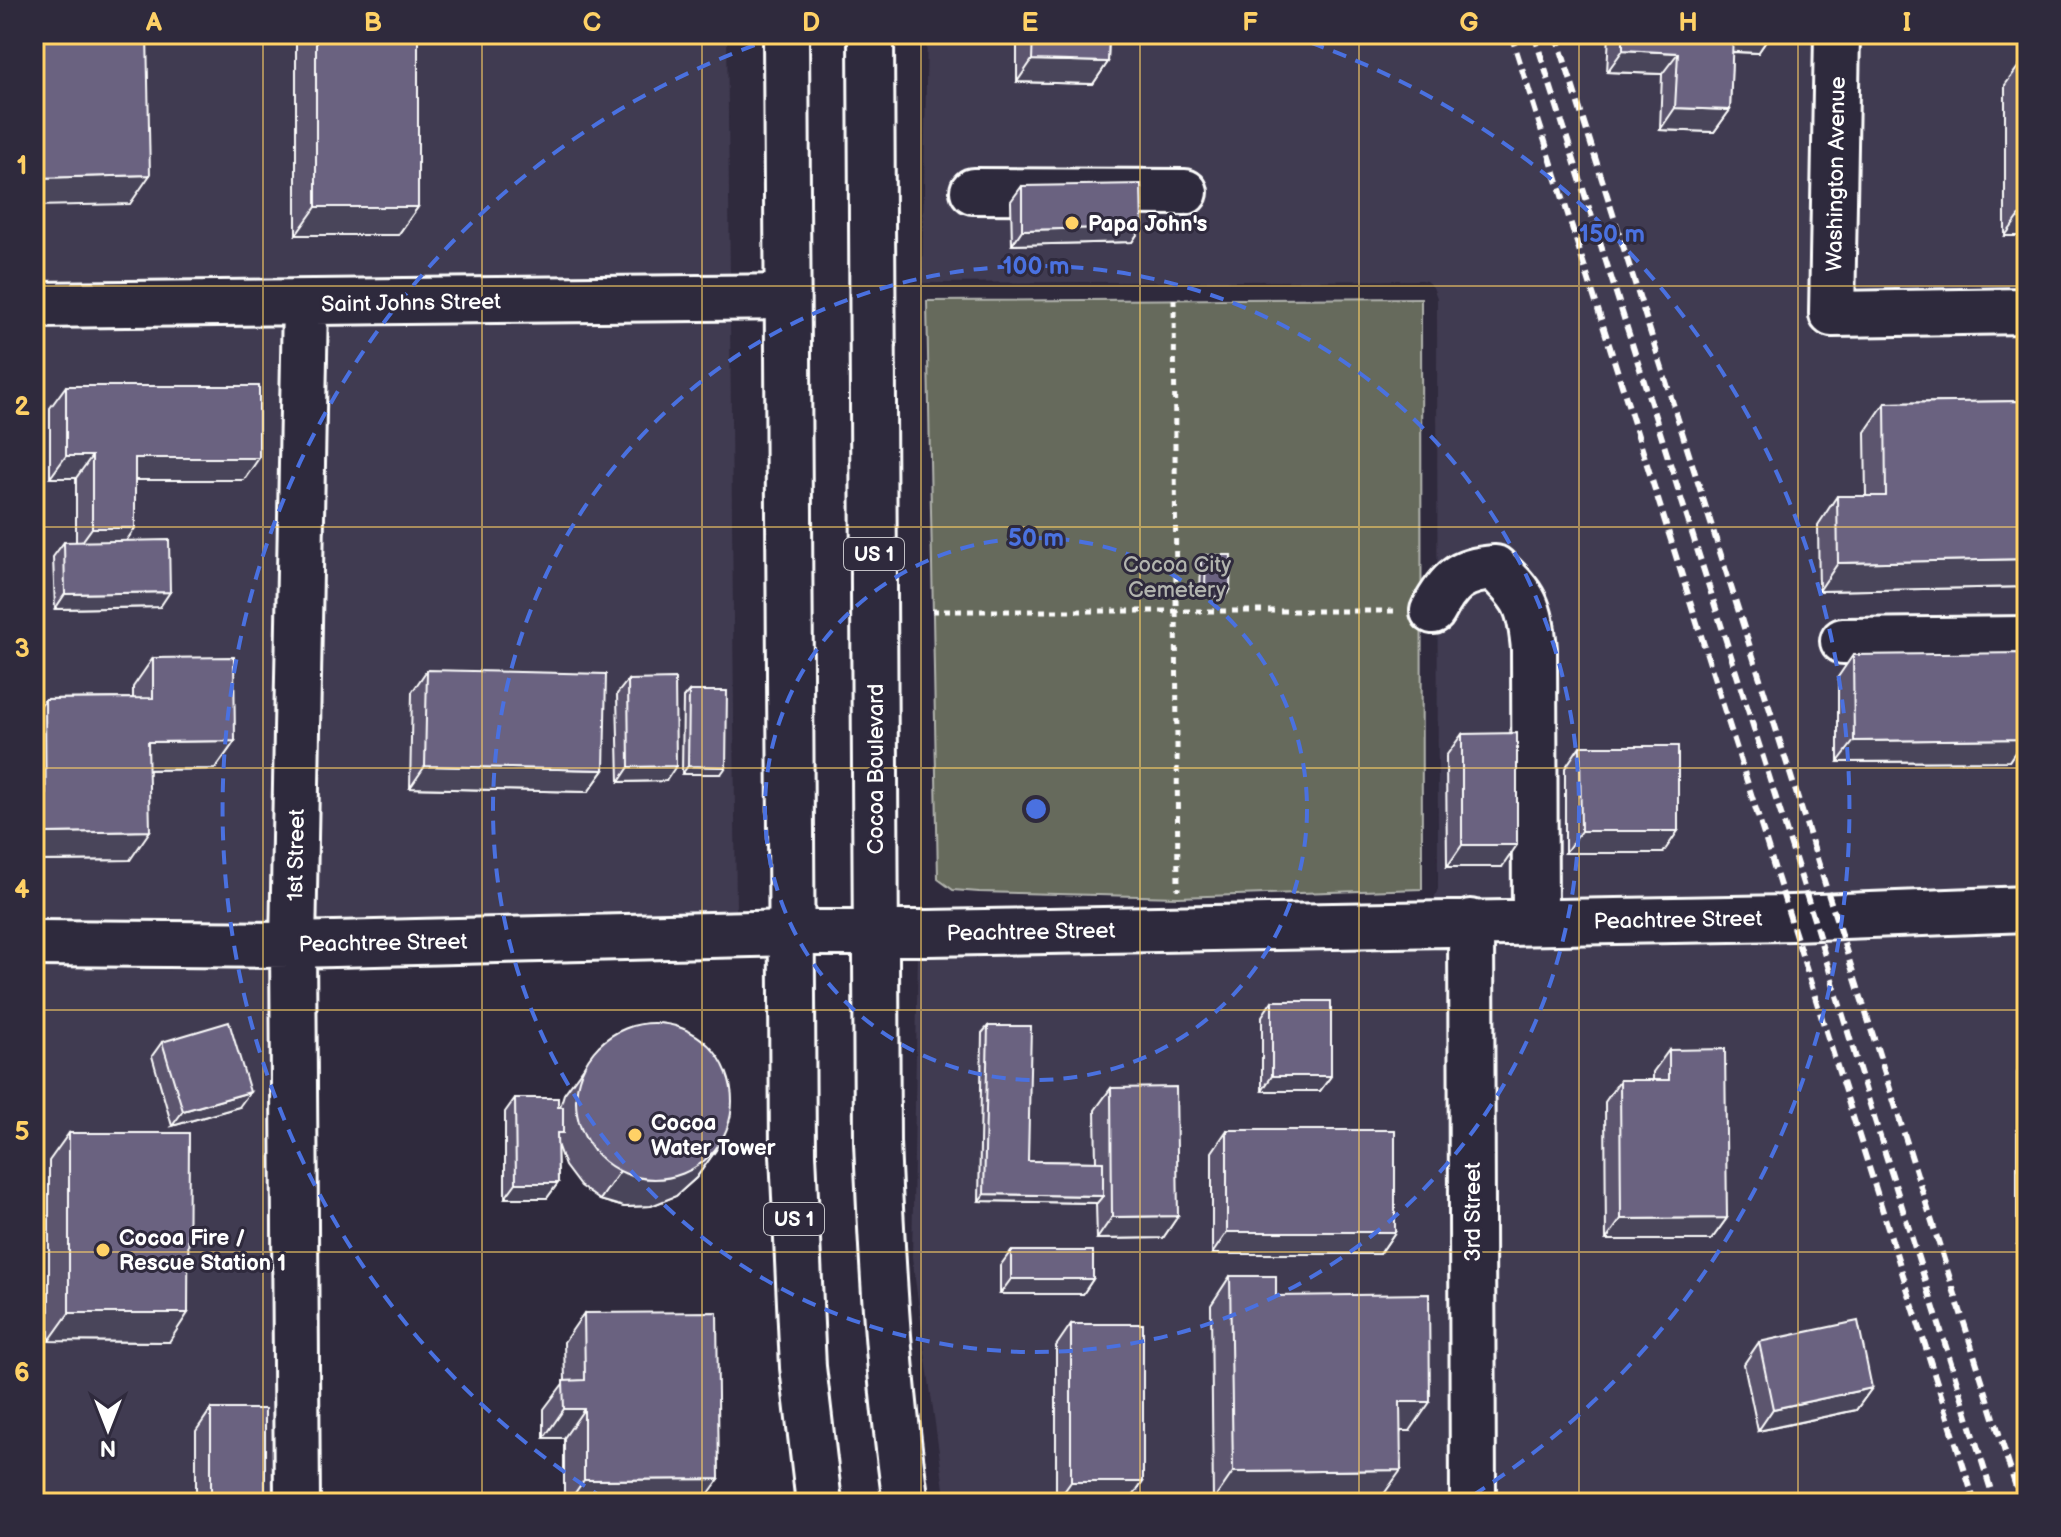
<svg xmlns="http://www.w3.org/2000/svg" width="2061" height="1537" viewBox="0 0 2061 1537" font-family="'Balsamiq Sans',sans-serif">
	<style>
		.built { fill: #413b51 }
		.green { fill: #666a5c; stroke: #b2b4ae; stroke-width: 2 }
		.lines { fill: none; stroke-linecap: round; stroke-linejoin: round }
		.minor-casing { stroke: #fff; stroke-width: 50 }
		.major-casing { stroke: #fff; stroke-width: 50 }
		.path { stroke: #fff; stroke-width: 5; stroke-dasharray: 6 6; stroke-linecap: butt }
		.minor { stroke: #2f2a3d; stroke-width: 44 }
		.major { stroke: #2f2a3d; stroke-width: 44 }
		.rail { stroke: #fff; stroke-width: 6; stroke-dasharray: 12 6; stroke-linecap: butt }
		.wall { fill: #5b546e; stroke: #fff; stroke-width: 2 }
		.shaded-wall { fill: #4a455a; stroke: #fff; stroke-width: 2 }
		.building { fill: #6a6280; stroke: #fff; stroke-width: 2 }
		.grid { fill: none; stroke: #ffd166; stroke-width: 2; stroke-opacity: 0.55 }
		.ring { fill: none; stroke: #4a71e0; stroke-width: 4; stroke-dasharray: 14 10 }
		.poi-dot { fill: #ffd166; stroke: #2f2a3d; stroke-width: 3 }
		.labels { text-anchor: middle; stroke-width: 6; stroke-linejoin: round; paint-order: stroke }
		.shield { fill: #2f2a3d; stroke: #c1bfc5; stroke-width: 2 }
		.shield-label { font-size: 20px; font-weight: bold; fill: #fff }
		.street-label { font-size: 22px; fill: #fff; stroke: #2f2a3d }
		.poi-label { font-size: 22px; font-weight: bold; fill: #fff; stroke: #2f2a3d; text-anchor: start }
		.park-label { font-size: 22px; fill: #b2b4ae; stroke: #2f2a3d }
		.centre { fill: #4a71e0; stroke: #2f2a3d; stroke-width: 4 }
		.ring-label { font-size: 24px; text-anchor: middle; font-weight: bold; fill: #4a71e0; stroke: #2f2a3d; stroke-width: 6; stroke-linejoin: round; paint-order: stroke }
		.neatline { fill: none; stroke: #ffd166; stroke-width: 3 }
		.grid-label { font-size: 26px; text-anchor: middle; font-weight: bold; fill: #ffd166 }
	</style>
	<rect width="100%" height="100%" fill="#2f2a3d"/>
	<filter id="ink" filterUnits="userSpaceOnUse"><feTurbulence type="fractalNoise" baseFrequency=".0125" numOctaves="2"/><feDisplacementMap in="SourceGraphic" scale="16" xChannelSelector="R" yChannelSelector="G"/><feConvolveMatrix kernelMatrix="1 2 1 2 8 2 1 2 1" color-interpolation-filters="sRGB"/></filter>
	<g filter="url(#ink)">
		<!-- built -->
		<path class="built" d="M34,34H727L730,277L34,283Z
			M927,34H1819L1814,335L2027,332V888L1792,897L1433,901L1438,889L1437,298L1433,287L1426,281L1421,280L922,283Z
			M1856,34H2027V290L1851,293Z
			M615,319H730L736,913L312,923L323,325Z
			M286,325L275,923L34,922V326Z
			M2027,930V1503H1492L1489,943Z
			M1452,943L1455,1503H946L912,1257L918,954Z
			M34,964L275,965L279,1503H34Z"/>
		<!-- green -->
		<path class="green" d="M1421,298L1422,889L1178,897L979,892L953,890L938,879L927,301Z"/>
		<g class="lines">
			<defs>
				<path id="minor" d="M1837,34L1832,314L2027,311
					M973,191L1185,192
					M34,305L787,297
					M1433,611C1449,581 1460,570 1495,568C1526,598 1530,606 1534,649L1535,921
					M1843,641L2027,639
					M1471,922L1473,1503
					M34,943L293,945L790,933H928L1792,918L2027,909
					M297,1503L293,945L305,304"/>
				<path id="major" d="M786,34L793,1154L803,1367L819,1503
					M871,34L877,1142C882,1263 889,1383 906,1503"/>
			</defs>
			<!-- minor casing -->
			<use href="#minor" class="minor-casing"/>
			<!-- major casing -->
			<use href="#major" class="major-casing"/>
			<!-- path -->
			<path class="path" d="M1174,299L1178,890
				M932,611H1396"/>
			<!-- minor -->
			<use href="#minor" class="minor"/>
			<!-- major -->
			<use href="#major" class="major"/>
			<!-- rail -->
			<path class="rail" d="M1511,34L1975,1503
				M1534,34L1805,890L1871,1108L1995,1503
				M1556,34L2021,1503"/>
		</g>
		<!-- wall -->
		<path class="wall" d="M296,34H418V207L398,235H296Z
			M1017,34H1109L1108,62L1093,84L1017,82Z
			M1609,34H1771L1758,53L1732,52L1730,110L1714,132L1660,130L1662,74L1607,72Z
			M2021,63L2027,236H2005V85Z
			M1022,186L1142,227L1132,242L1012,245L1011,201Z
			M66,386L244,480H135V528L126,541L160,607L55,609L53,557L64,542H76V478H50V408Z
			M2027,401V587L1819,591L1818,525L1837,496H1866L1865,432L1885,403Z
			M1206,555L1230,590L1224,597L1200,596L1201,562Z
			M1853,655L2024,739L2009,761L1838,762V677Z
			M153,658L235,741L215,769L149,770L130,860L34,861V715L45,699L133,698V687Z
			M427,670L604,770L588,792L410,788L412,692Z
			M628,680L666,781L619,782L617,694Z
			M689,691L721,774H682L683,698Z
			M1462,734L1502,867H1447L1446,756Z
			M1580,746L1663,853H1565V768Z
			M1272,1001L1331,1076L1320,1091H1262V1016Z
			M988,1026L1028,1161L1096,1162L1095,1110L1111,1088L1178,1216L1163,1238L1097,1239L1096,1203L979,1201L982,1033Z
			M162,1042L239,1107L172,1126L152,1056Z
			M599,1046L716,1150L696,1178L676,1196L651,1206L624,1207L600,1200L580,1186L565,1166L557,1144L558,1183L547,1198H505V1112L515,1098L560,1107L564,1094Z
			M1669,1050L1727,1218L1711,1240H1606L1605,1102L1620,1080H1653V1072Z
			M2027,1057V1244H2017V1072Z
			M1227,1130L1395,1232L1380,1254H1212V1152Z
			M69,1133L169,1342L49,1341V1161Z
			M1011,1251L1093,1279L1083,1294H1000V1266Z
			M1230,1276L1410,1431H1401L1381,1498L1213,1501L1211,1305Z
			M584,1313L702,1503H564V1438H544V1409L565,1381L564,1342Z
			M1071,1324L1143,1482L1128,1503H1056V1346Z
			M1759,1342L1872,1388L1856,1410L1758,1431L1744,1364Z
			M211,1409L265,1503H196V1431Z"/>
		<!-- shaded-wall -->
		<path class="shaded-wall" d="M1730,34H1771L1758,53L1718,51Z
			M1623,50L1678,53L1662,74L1607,72Z
			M1032,60L1108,62L1093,84L1017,82Z
			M1675,108L1730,110L1714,132L1660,130Z
			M150,175L130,204L34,206V178Z
			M316,207H418L398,235H296Z
			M2021,214H2027V236H2005Z
			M1142,227L1132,242L1012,245L1022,230Z
			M66,456H92L76,478H50Z
			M135,458H259L244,480H120Z
			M92,528H135L120,550H76Z
			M2027,559V587L1819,591L1838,563Z
			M1205,588L1230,590L1224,597L1200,596Z
			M170,592L160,607L55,609L65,594Z
			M2024,739L2009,761L1838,762L1854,741Z
			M235,741L215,769L129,770L148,742Z
			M425,766L604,770L588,792L410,788Z
			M676,766L666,781L619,782L629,767Z
			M688,766L726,767L721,774H682Z
			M150,831L130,860L34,861V850L46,833Z
			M1581,831H1678L1663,853H1565Z
			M1462,845H1517L1502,867H1447Z
			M1272,1076H1331L1320,1091H1262Z
			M250,1092L239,1107L172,1126L183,1111Z
			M716,1150L696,1178L676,1196L651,1206L624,1207L600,1200L620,1171Z
			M516,1183H558L547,1198H505Z
			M984,1194L1103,1196L1097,1203L979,1201Z
			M1178,1216L1163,1238L1097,1239L1112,1217Z
			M1727,1218L1711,1240H1606L1621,1219Z
			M2027,1229V1244H2017Z
			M1227,1232H1395L1380,1254H1212Z
			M1011,1279H1093L1083,1294H1000Z
			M69,1313H188L169,1342L49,1341Z
			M1872,1388L1856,1410L1758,1431L1773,1409Z
			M1400,1402H1430L1410,1431H1380Z
			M564,1409H584L564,1438H544Z
			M1401,1470L1381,1498L1213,1501L1233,1472Z
			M719,1479L702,1503H568L584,1480Z
			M1071,1482H1143L1128,1503H1056Z"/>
		<!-- building -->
		<path class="building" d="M34,34H147L150,175L34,178Z
			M316,34H418V207H316Z
			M1033,34H1109L1108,62L1032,60Z
			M1623,34H1733L1730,110L1675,108L1678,53L1623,50Z
			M2021,63H2027V214H2021Z
			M1141,184L1142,227L1022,230V186Z
			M66,386H259V458H135V528H92V456H66Z
			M2027,401V559L1838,563L1837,496H1886L1885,403Z
			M169,540L170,592L65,594L64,542Z
			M1206,555H1231L1230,590L1205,588Z
			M2024,653V739L1854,741L1853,655Z
			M234,657L235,741L148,742L150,831L46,833L45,699L153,698V658Z
			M427,670L606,674L604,770L425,766Z
			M675,679L676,766L629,767L628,680Z
			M689,691H727L726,767L688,766Z
			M1517,733V845H1462V734Z
			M1580,746H1678V831H1581Z
			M1272,1001H1331V1076H1272Z
			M229,1022L250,1092L183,1111L162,1042Z
			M576 1101a78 78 0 1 1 156 0a78 78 0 1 1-156 0Z
			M988,1026H1031L1028,1161L1103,1162V1196L984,1194Z
			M1725,1049L1727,1218L1621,1219L1620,1080H1669V1050Z
			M1176,1087L1178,1216L1112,1217L1111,1088Z
			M515,1098H558V1107H563V1133H557L558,1183H516Z
			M1227,1130H1395V1232H1227Z
			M69,1133H189L188,1313H69Z
			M1011,1251H1093V1279H1011Z
			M1230,1276H1276V1296L1429,1294L1430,1402H1400L1401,1470L1233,1472Z
			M717,1312L719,1479L584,1480V1409H564L563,1381L585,1380L584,1313Z
			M1858,1321L1872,1388L1773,1409L1759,1342Z
			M1071,1324H1143V1482H1071Z
			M211,1409H265V1503H211Z"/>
	</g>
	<!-- grid -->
	<path class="grid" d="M263,34V1503M482,34V1503M702,34V1503M921,34V1503M1140,34V1503M1359,34V1503M1579,34V1503M1798,34V1503M34,286H2027M34,527H2027M34,768H2027M34,1010H2027M34,1252H2027"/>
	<!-- distance rings -->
	<g class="ring">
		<circle cx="1036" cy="809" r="271"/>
		<circle cx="1036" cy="809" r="543"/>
		<path d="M605 1499A814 814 0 0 1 784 35M1288 35A814 814 0 0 1 1467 1499"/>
	</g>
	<!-- markers -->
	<g class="poi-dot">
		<circle cx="1072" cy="223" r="8"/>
		<circle cx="635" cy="1135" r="8"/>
		<circle cx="103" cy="1250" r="8"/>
	</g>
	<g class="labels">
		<!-- shield labels -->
		<g class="shield">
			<rect x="844" y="538" width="60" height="32" rx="6"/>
			<rect x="764" y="1203" width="60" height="32" rx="6"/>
		</g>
		<g class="shield-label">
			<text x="874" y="561">US 1</text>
			<text x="794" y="1226">US 1</text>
		</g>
		<!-- street labels -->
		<g class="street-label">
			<text transform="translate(1835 174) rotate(-89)" y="8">Washington Avenue</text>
			<text transform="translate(411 302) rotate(-1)" y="8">Saint Johns Street</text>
			<text transform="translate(875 769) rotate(-90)" y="8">Cocoa Boulevard</text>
			<text transform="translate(295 855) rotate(-89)" y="8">1st Street</text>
			<text transform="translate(1678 919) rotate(-1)" y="8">Peachtree Street</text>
			<text transform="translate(1031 931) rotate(-1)" y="8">Peachtree Street</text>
			<text transform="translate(383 942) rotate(-1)" y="8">Peachtree Street</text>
			<text transform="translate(1472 1212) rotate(-90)" y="8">3rd Street</text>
		</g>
		<!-- poi labels -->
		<g class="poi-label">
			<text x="1088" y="231">Papa John's</text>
			<text x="651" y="1130">Cocoa<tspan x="651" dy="25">Water Tower</tspan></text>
			<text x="119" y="1245">Cocoa Fire /<tspan x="119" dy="25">Rescue Station 1</tspan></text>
		</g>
		<!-- park labels -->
		<g class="park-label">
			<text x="1177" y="572">Cocoa City<tspan x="1177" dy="25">Cemetery</tspan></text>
		</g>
	</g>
	<circle cx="1036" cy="809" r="12" class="centre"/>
	<g class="ring-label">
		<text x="1612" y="242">150 m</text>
		<text x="1036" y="274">100 m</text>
		<text x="1036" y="546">50 m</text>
	</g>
	<!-- margin -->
	<rect width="2061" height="1537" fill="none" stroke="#2f2a3d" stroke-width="88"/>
	<!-- north arrow -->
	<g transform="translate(108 1429) rotate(180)" stroke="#2f2a3d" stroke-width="6" paint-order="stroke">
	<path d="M0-6L14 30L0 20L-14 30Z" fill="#ffffff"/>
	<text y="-12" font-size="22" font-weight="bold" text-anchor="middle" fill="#ffffff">N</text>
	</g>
	<rect x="44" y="44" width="1973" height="1449" class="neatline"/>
	<g class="grid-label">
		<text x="154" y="31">A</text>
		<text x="373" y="31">B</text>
		<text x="592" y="31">C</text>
		<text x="811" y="31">D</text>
		<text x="1030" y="31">E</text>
		<text x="1250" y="31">F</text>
		<text x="1469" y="31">G</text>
		<text x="1688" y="31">H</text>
		<text x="1907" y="31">I</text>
		<text x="22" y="174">1</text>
		<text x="22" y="415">2</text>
		<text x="22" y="657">3</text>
		<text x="22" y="898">4</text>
		<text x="22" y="1140">5</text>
		<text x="22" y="1381">6</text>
	</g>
</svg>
